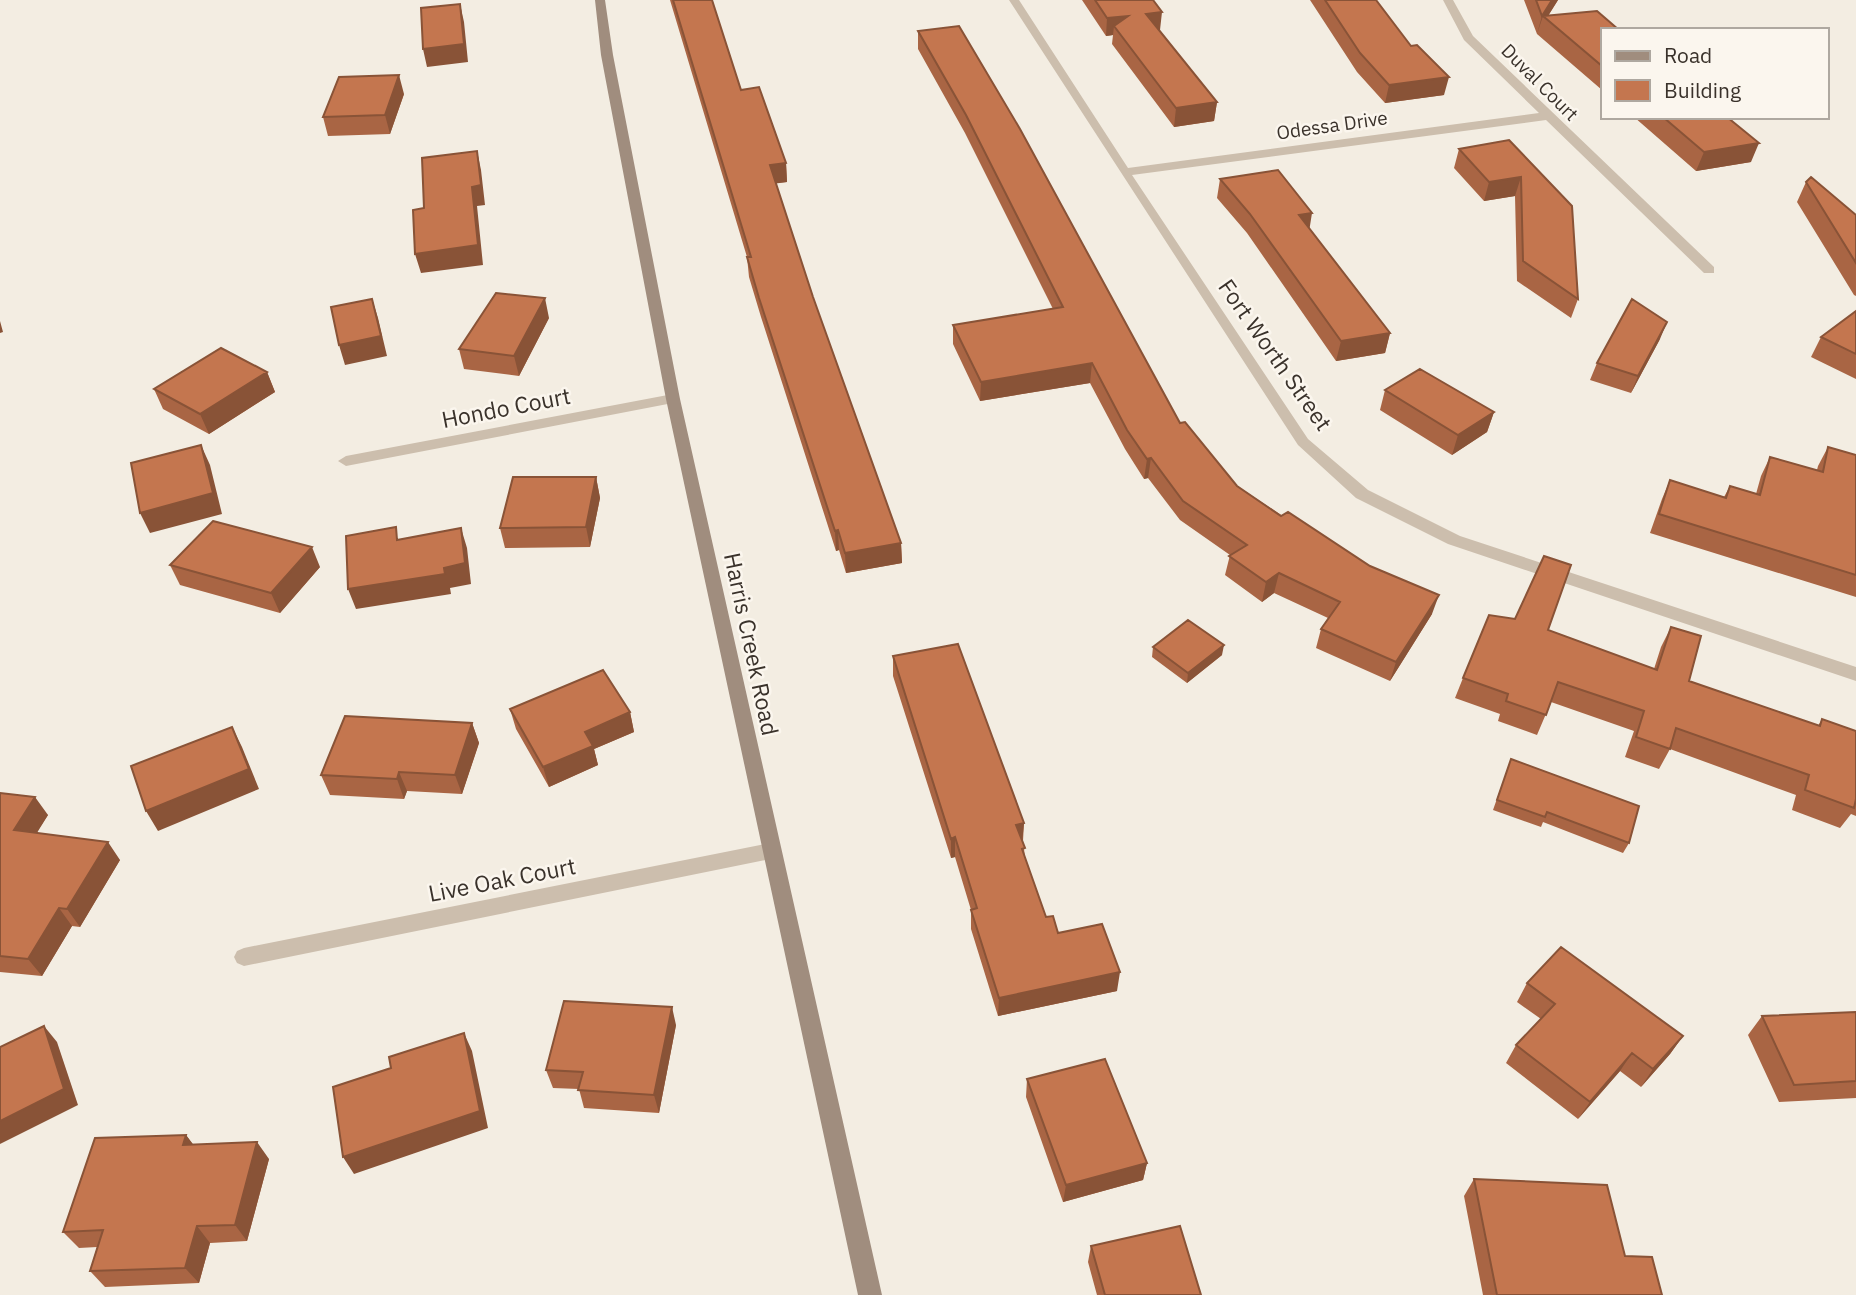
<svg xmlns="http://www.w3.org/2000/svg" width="1856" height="1295" viewBox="0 0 1856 1295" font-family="'IBM Plex Sans',sans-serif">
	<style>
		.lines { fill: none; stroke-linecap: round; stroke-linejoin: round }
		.street { fill: #ccbead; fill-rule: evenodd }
		.secondary { fill: #a08d7e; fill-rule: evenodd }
		.wall { fill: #a96544 }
		.shaded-wall { fill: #895337 }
		.building { fill: #c4764f; stroke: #895337; stroke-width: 2 }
		.labels { text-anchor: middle; stroke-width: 5; stroke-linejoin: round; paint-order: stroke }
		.far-street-label { font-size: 19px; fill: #3a322b; stroke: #fbf6ee }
		.street-label { font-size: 23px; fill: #3a322b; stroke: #fbf6ee }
	</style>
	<rect width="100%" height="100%" fill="#f3ede2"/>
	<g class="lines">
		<!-- street -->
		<path class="street" d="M1009,0H1019L1128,168L1539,113L1464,40L1443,0H1453L1473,36L1714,267V273H1704L1546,120L1132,175L1308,439L1368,490L1460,536L1856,667V681L1448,544L1356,498L1298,445Z
			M673,394L680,399L678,402L346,466L338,461L346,456Z
			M770,843L777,845L780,851L777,857L770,859L244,966L237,963L234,957L237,951L244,948Z"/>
		<!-- secondary -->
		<path class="secondary" d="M595,0H605L613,55L680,399L882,1295H858L666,399L601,55Z"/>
	</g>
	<!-- wall -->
	<path class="wall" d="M670,0H712L741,90L786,163L787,182L776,183L813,297L901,543L902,563L846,573L839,550L836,551L761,317L749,277L747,257Z
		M1082,0H1153L1160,30H1159L1217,102L1214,121L1174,127L1112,44L1113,35L1106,36Z
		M1310,0H1376L1411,46L1444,95L1385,103L1357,72Z
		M1524,0H1558L1548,16L1602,30V90L1537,34L1538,33L1537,34Z
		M918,31L1180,423L1237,486L1432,614L1390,681L1316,648L1321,629L1328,618L1274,593L1262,602L1225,575L1230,555L1180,520L1148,478L1144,479L1125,449L1090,383L980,401L953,344V325L1053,309L965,133L918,49Z
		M404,94L390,134L328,136L323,117Z
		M1634,117H1727L1751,162L1696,171Z
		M1509,140L1578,299L1571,318L1517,281L1515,196L1484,201L1454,168L1459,149Z
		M1220,179L1309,228L1390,333L1385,353L1336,361L1247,233L1217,198Z
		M1806,182L1856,215V296L1854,295L1797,202Z
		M1856,311V379L1811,357L1821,337Z
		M549,318L519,376L464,369L459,349Z
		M1660,339L1631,393L1590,380L1597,363Z
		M267,372L275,392L209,434L163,409L154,389Z
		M1385,390L1494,412L1487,432L1452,455L1380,410Z
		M1828,447L1856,455V597L1650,533L1662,499L1670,480L1724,497L1730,486L1756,494L1761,476L1770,457L1817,470L1818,466Z
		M596,477L600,498L590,547L505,548L500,528Z
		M170,565L320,567L280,613L180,585Z
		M1671,627L1689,681L1818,726L1822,719L1856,731V816L1851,814L1840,828L1792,810L1796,795L1670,749L1659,769L1625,757L1634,731L1551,702L1537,735L1498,721L1500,714L1455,698L1463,678L1548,630L1654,669L1661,647Z
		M1153,647L1222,655L1187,683L1152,657Z
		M893,656L1024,823L1023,841L1025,857L1046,917L1058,933L1117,991L998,1016L971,929V910L955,857L951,858L893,676Z
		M510,709L630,712L634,732L594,749L598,765L549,787L516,729Z
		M472,723L479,743L462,794L407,791L404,799L330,795L321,775Z
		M1511,759L1629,843L1623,853L1543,822L1541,827L1493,810Z
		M0,793L48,815L36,833L120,860L80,927L72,926L42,976L0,972Z
		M1527,983L1683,1036L1670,1054L1641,1087L1620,1071L1578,1119L1506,1063L1516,1045L1541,1019L1517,1002Z
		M1856,1012V1098L1779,1102L1748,1035L1762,1016Z
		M676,1025L659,1113L584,1108L579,1089L553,1088L546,1070Z
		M1027,1079L1147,1163L1143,1180L1063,1202L1026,1097Z
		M186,1135L193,1145L269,1159L247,1241L210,1243L199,1283L105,1287L90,1271L97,1247L79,1248L63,1232Z
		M1474,1179L1625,1256L1662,1295H1483L1464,1196Z
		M1091,1246L1201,1295H1097L1088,1262Z"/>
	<!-- shaded-wall -->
	<path class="shaded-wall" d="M1552,0H1558L1546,19L1543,16L1537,34L1542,16Z
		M460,4L464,22L468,62L427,67L423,49Z
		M1162,12L1160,30L1144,32L1146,14Z
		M1128,16L1114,26L1113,35L1106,36L1107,18Z
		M399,75L404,94L390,134L385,115Z
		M1449,77L1444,95L1385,103L1389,85Z
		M1217,102L1214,121L1174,127L1176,108Z
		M1759,143L1751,162L1696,171L1704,152Z
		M477,151L481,170L485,205L477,206L483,265L421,273L415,254L472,187Z
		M786,163L787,182L772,184L770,165Z
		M1521,177L1515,196L1484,201L1489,182Z
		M1312,213L1309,232L1299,215Z
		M545,298L549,318L519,376L514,356Z
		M372,299L378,318L387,356L345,365L339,345Z
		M0,321L3,332L0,333Z
		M1667,322L1660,339L1631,393L1638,376Z
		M1390,333L1385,353L1336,361L1341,341Z
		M1092,363L1090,383L980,401L981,382Z
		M267,372L275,392L209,434L200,414Z
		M1494,412L1487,432L1452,455L1458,435Z
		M201,445L210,465L222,514L150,533L140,513Z
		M1151,458L1148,478L1144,479L1147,459Z
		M596,477L600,498L590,547L586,527Z
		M461,528L467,548L471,584L450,588L451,594L356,609L348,589L444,568Z
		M838,530L839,550L836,551L835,531Z
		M901,543L902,563L846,573L845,553Z
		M312,547L320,567L280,613L271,593Z
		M1279,573L1274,593L1262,602L1266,582Z
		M1439,595L1432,614L1390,681L1396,662Z
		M1224,645L1222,655L1187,683L1188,673Z
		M630,712L634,732L594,749L598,765L549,787L543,767L585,732Z
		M472,723L479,743L462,794L455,775Z
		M232,727L242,747L259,789L158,831L146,811Z
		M399,772L407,791L404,799L397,779Z
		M35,797L48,815L27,849L14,830Z
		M1024,823L1022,843L1016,825Z
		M955,837V857L951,858V839Z
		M108,842L120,860L80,927L67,909Z
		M59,908L72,926L42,976L28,959Z
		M1120,972L1117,991L998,1016L999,998Z
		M672,1007L676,1025L659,1113L654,1095Z
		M44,1026L57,1042L78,1105L0,1144V1121Z
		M464,1033L472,1051L488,1128L354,1174L343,1157Z
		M1683,1036L1670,1054L1641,1087L1653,1069Z
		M1632,1053L1620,1071L1578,1119L1590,1102Z
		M186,1135L199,1152L183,1145Z
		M257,1142L269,1159L247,1241L235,1225Z
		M1147,1163L1143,1180L1063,1202L1066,1185Z
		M197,1226L210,1243L199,1283L185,1268Z"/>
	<!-- building -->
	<path class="building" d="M673,0H712L741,90L759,87L786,163L770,165L813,297L901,543L845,553L838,530L835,531L759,298L747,257H751Z
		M1095,0H1153L1162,12L1146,14L1217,102L1176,108L1114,26L1128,16L1107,18Z
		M1325,0H1376L1411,46L1417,45L1449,77L1389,85L1360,53Z
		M1536,0H1552L1542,16Z
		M460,4L464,44L423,49L421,8Z
		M1597,11L1619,30H1602V66L1543,16Z
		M959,26L1020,129L1180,423L1185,422L1237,486L1281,516L1288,512L1370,566L1439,595L1396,662L1321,629L1340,602L1279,573L1266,582L1229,556L1247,545L1183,501L1151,458L1147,459L1127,430L1092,363L981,382L953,325L1063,307L966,115L918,31Z
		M399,75L385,115L323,117L339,77Z
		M1663,117H1727L1759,143L1704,152Z
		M1509,140L1572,206L1578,299L1523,261L1521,177L1489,182L1459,149Z
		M477,151L481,185L472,187L478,245L415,254L413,210L424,208L422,158Z
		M1278,170L1312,213L1299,215L1390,333L1341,341L1250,214L1220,179Z
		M1811,177L1856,215V263L1806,182Z
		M496,293L545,298L514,356L459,349Z
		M372,299L381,336L339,345L331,307Z
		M1632,299L1667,322L1638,376L1597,363Z
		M1856,311V354L1821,337Z
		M221,348L267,372L200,414L154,389Z
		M1420,369L1494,412L1458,435L1385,390Z
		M201,445L213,493L140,513L131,463Z
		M1828,447L1856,455V575L1659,514L1670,480L1726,498L1730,486L1760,495L1770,457L1823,472Z
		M513,477H596L586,527L500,528Z
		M213,521L312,547L271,593L170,565Z
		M396,527L397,540L461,528L465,563L444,568L445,574L348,589L346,536Z
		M1544,556L1571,565L1548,630L1657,670L1671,627L1701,636L1689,681L1820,726L1822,719L1856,731V799L1854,808L1805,790L1809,775L1676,728L1670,749L1636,737L1644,711L1558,682L1546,715L1506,701L1508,694L1463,678L1489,615L1515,619Z
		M1188,620L1224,645L1188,673L1153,647Z
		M958,644L1024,823L1016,825L1025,848L1022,849L1046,917L1053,916L1058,933L1102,924L1120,972L999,998L971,910L977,908L955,837L951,839L893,656Z
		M603,670L630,712L585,732L593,746L543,767L510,709Z
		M345,716L472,723L455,775L399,772L397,779L321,775Z
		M232,727L249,769L146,811L131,766Z
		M1511,759L1639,806L1629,843L1547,812L1545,817L1497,800Z
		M0,793L35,797L14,830L108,842L67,909L59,908L28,959L0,956Z
		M1561,947L1683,1036L1653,1069L1632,1053L1590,1102L1516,1045L1555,1004L1527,983Z
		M564,1001L672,1007L654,1095L578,1090L583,1072L546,1070Z
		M1856,1012V1081L1794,1085L1762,1016Z
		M44,1026L64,1089L0,1121V1047Z
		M464,1033L480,1111L343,1157L333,1087L391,1068L389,1057Z
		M1105,1059L1147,1163L1066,1185L1027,1079Z
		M186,1135L183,1145L257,1142L235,1225L197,1226L185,1268L90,1271L103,1230L63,1232L95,1138Z
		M1474,1179L1607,1185L1625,1256L1652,1257L1662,1295H1497Z
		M1180,1226L1201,1295H1105L1091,1246Z"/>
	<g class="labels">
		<!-- far-street labels -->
		<g class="far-street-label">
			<text transform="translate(1540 82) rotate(45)" y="7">Duval Court</text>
			<text transform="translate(1332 125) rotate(-8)" y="7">Odessa Drive</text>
		</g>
		<!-- street labels -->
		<g class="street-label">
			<text transform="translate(1275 355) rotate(55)" y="8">Fort Worth Street</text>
			<text transform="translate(506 408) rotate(-11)" y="8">Hondo Court</text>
			<text transform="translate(751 644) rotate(78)" y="8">Harris Creek Road</text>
			<text transform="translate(502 880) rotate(-11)" y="8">Live Oak Court</text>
		</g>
	</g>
	<!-- legend -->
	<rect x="1601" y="28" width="228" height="91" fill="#fbf6ee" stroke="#aea8a0" stroke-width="2"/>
	<rect x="1615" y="51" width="35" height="10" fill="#a08d7e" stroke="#aea8a0" stroke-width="2"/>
	<text x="1664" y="63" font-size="21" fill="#3a322b">Road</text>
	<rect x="1615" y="80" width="35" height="21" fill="#c4764f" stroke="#aea8a0" stroke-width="2"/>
	<text x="1664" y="98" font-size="21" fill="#3a322b">Building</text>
</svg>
